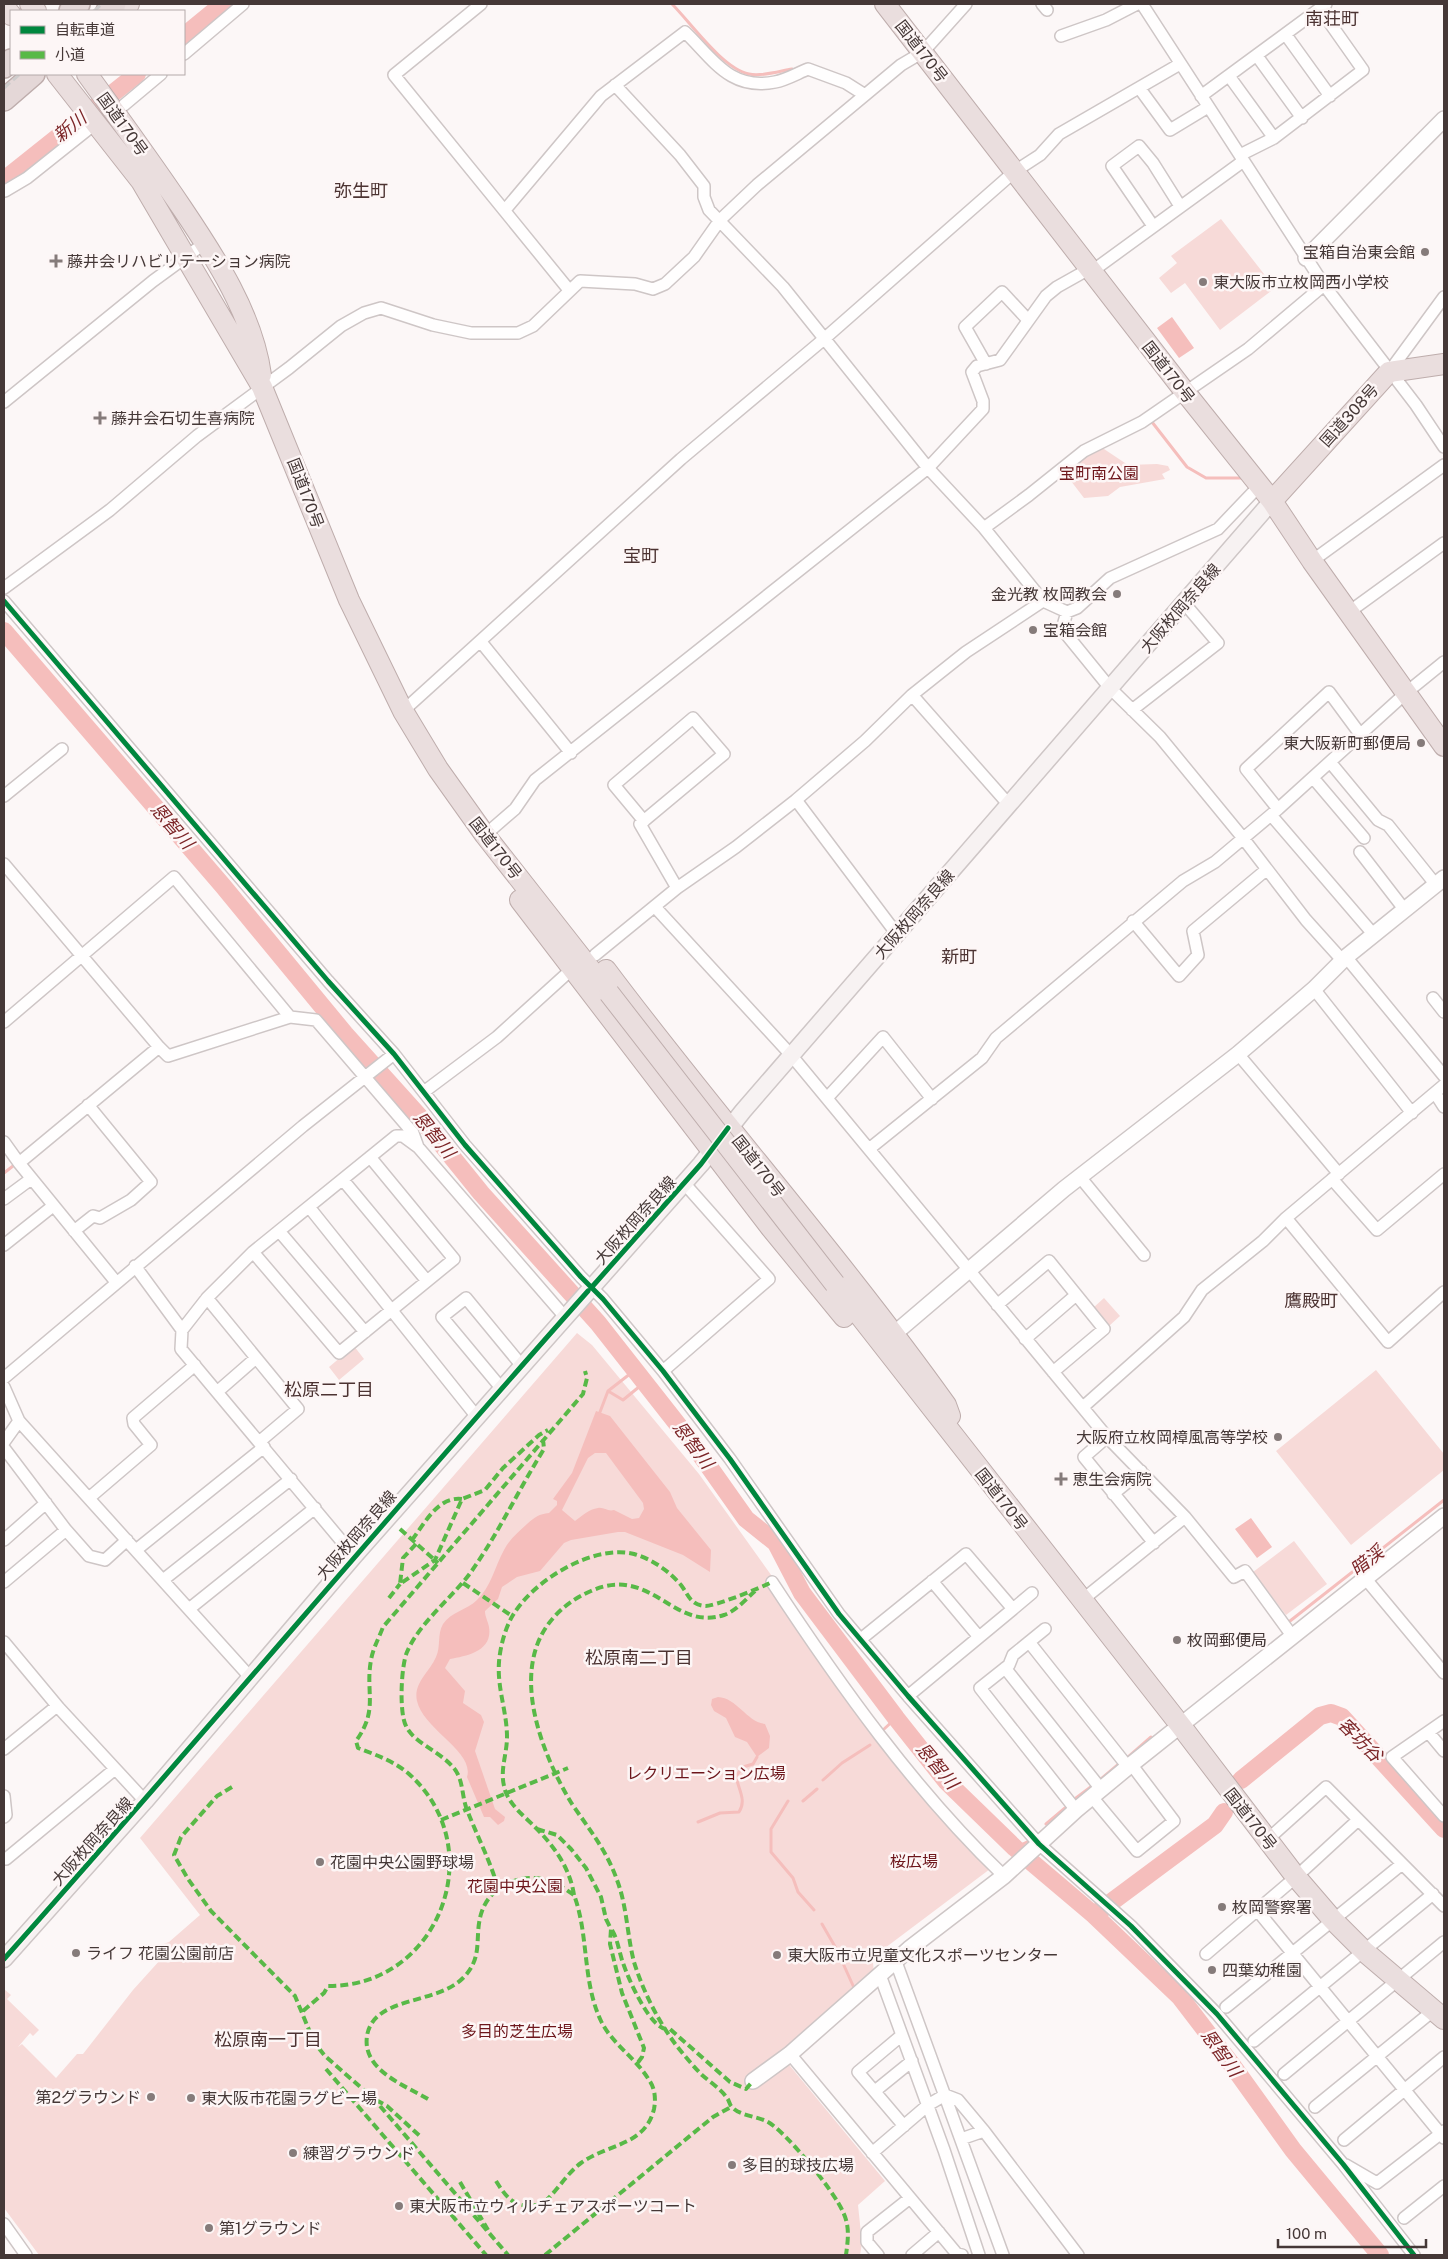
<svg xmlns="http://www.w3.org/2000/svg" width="1448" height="2259" viewBox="0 0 1448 2259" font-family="'Public Sans','Noto Sans JP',sans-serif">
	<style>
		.green { fill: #f7dad8 }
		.water { fill: #f5bebc; fill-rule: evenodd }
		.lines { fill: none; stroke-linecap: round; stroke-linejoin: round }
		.stream { stroke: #f5bebc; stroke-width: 3 }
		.river { stroke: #f5bebc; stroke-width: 18 }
		.minor-casing { stroke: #cec6c6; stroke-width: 14 }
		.tertiary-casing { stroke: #cec6c6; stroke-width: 18 }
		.secondary-casing { stroke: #cec6c6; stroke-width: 19 }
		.trunk-casing { stroke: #beadac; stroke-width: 22 }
		.motorway-casing { stroke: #beadac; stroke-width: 24 }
		.minor { stroke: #fffefe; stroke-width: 11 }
		.tertiary { stroke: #fffefe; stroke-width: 15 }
		.secondary { stroke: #f7f2f2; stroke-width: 16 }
		.trunk { stroke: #eadede; stroke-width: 20 }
		.motorway { stroke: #e4d7d7; stroke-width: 21 }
		.rail { stroke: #cecccc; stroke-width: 3; stroke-dasharray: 8 4; stroke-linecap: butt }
		.trunk-bridge-casing { stroke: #beadac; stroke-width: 22; stroke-linecap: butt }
		.trunk-bridge { stroke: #eadede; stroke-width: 20 }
		.quiet { stroke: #58b947; stroke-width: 4; stroke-dasharray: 8 4; stroke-linecap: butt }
		.cycleway-casing { stroke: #fdf6f6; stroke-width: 8 }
		.cycleway { stroke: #00873e; stroke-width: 5 }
		.poi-dot { fill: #857b7a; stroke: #fdf6f6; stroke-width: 2 }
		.labels { text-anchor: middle; stroke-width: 5; stroke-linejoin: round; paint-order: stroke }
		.street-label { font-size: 16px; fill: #453837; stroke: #fdf6f6 }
		.poi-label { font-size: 16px; fill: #453837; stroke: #fdf6f6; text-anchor: start }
		.park-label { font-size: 16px; fill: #6d161b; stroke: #fdf6f6 }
		.neighbourhood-label { font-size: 18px; fill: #4c3332; stroke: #fdf6f6 }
		.water-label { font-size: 18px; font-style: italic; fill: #7c2527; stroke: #fdf6f6 }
	</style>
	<rect width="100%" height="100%" fill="#fcf7f7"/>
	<!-- green -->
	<path class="green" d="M1221,219L1275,288L1220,330L1185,283L1171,293L1159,278L1177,263L1171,256Z
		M1101,447L1128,465L1157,464L1168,466L1170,470L1162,474L1165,479L1120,487L1108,496L1084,498L1064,472Z
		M1104,1298L1120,1316L1109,1326L1093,1308Z
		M577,1333L592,1345L699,1474L789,1600L783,1604L990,1869L881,1951L873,1962L874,1975L781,2055L885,2181L858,2205L862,2243L860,2255H39L4,2208V1989L11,1995L7,1999L39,2030L33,2036L30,2033L18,2047L22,2044L56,2078L77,2054H83L133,1990L161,1959L155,1947L169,1942L200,1915L140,1838Z
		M354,1346L364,1359L339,1380L329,1367Z
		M1376,1370L1444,1454V1470L1351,1545L1276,1451Z
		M1294,1541L1327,1584L1286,1615L1253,1572Z"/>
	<!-- water -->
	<path class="water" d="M1172,317L1194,348L1179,358L1157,328Z
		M596,1411L610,1416L670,1492L677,1508L711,1550L710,1572L683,1555L625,1532H618L571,1540L564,1543L540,1571L517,1577L502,1587L498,1599L485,1611C485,1617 488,1621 489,1627C493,1651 467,1656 450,1659L445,1668L465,1691L463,1703L481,1715L484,1722L475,1751L495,1809L505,1817L504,1821L498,1825L490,1817H484L467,1777C475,1752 423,1729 417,1701C413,1683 429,1673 436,1657C441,1647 437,1634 443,1624C451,1612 467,1610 477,1600C491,1587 495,1566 504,1550C509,1540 518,1532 527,1524C535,1517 539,1514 549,1513L557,1505V1501L553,1499L572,1473ZM595,1453H606L643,1503L644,1509L639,1518L632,1519L614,1510C608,1512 604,1507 598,1508C589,1509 582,1516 575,1521L562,1510L588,1458Z
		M1251,1518L1272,1547L1257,1558L1235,1529Z
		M718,1697C737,1698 747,1722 765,1724L770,1736L769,1748L757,1757L747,1742L735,1737L726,1718L714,1711L711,1705L712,1699Z"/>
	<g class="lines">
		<!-- stream -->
		<path class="stream" d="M672,4C691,23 723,69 749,74C762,77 780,71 792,69
			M1152,422L1187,467L1206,478H1243
			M4,1173L13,1166
			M608,1391L623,1400L645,1382
			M600,1412L608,1391L635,1370
			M1290,1621L1444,1500
			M883,1730L896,1718
			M1127,1758L1151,1737
			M1101,1779L1120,1763
			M823,1780L842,1763L870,1745
			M1076,1798L1092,1786
			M788,1801L771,1829V1852L793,1878L798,1892L814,1910
			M803,1801L817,1789
			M698,1822L720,1813L739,1812C747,1800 738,1789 736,1776L743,1767L753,1764L757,1757
			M1046,1824L1065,1808
			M1015,1848L1027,1842
			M822,1924L837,1950L855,1990"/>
		<!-- river -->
		<path class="river" d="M184,36L223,4
			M4,180L137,74
			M4,631L223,886L345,1034L418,1115L481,1193L598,1323L693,1444L746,1519L776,1543L802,1593L896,1718L946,1781L1015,1848L1094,1915L1180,1997L1232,2065L1293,2150L1380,2255
			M1241,1780L1320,1716L1331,1713L1342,1717L1444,1829
			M1094,1915L1215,1825L1224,1812"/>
		<defs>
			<path id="minor" d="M481,4L394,75L569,290
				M1042,4L1047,10
				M1142,4L1324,285L1416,405L1444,447
				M1286,35L1330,96
				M1061,36L1106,20L1137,4
				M184,54L243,4
				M1257,56L1302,118
				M1229,76L1274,138
				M615,85L680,155L704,186V197L709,210L783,287L928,468L984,528L1043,601L1067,612L1077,608L1110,578L1218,529L1259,486
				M1140,89L1170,130L1208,107
				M1201,96L1326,4
				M124,105L161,74
				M1240,155L1274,138L1363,70L1320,9
				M5,191L27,178L96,123
				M505,210L601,96L685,32C713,59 730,91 775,82C786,80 798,73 808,69L846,83L865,95
				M1153,226L1112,166L1139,146L1153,163L1180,206
				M1091,272L1242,162
				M986,364L965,327L1002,292L1028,320
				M1389,372L1444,297
				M4,402L153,281L205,243
				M984,528L1029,495L1084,451L1142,422L1248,349L1324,285
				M1312,561L1444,465
				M4,588L110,510L197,436L289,368L341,326L364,313L381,308L433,325L471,333H518L533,326L580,281L635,284L653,289L665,284L694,257L720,220L757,185L901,65L923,52L966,4
				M4,601L328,981L394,1054L465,1145L581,1277L603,1299L663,1371L730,1459L839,1614L908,1696L1039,1844L1131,1926L1217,2014L1343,2164L1414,2255
				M1067,612L1062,629L1110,688L1160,737L1243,838L1306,920L1343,961
				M1349,612L1444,543
				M481,642L571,753
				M912,695L1010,806
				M1132,710L1218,643L1185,604
				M403,711L681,459L824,339L1014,172L1040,155L1059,134L1180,64
				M1330,762L1378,820L1388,825L1436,885
				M1314,779L1364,838
				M4,796L62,749
				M796,800L896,933
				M1278,809L1246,769L1329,692L1360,734
				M1271,815L1374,935
				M644,821L614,785L693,718L724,754L640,824L677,888
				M485,835L515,809L535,780L928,468L983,409V401L972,372L977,366L1000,360L1046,296L1057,287L1089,269
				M1360,852L1404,909
				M4,864L159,1047
				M655,907L791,1055L1107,1437L1185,1517L1234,1577L1245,1571L1293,1637
				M1133,921L1179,976L1198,955L1193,931L1266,870
				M595,955L677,888L736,847L796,800L865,741L912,695L966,652L1043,601
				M1346,957L1444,1076
				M1314,989L1412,1113
				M1433,998L1444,1012
				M4,1022L174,877L290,1017
				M1238,1054L1339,1174
				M425,1091L497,1037L572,969
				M1435,1093L1444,1107
				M827,1098L883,1037L932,1099
				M4,1142L19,1163L159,1047L168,1056L290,1017L316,1020L413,1133L418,1147
				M869,1149L982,1058L996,1038L1183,881L1215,862L1278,809L1407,692L1444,662
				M19,1163L116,1282
				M1080,1177L1144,1255
				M1332,1179L1377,1230L1444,1174
				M343,1180L427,1281
				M4,1199L31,1179
				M309,1207L477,1417
				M1286,1218L1388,1342L1444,1292
				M74,1231L93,1216L100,1218L131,1200L151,1182L88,1105
				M279,1231L365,1332
				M4,1245L53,1206
				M253,1252L339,1353L454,1259L370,1157
				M135,1266L182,1330
				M207,1298L298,1409L259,1442
				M997,1305L1049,1261L1104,1329L1053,1372
				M1025,1339L1076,1295
				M663,1371L769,1279L684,1183
				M4,1378L303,1126L394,1054
				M4,1387L19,1421L250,1677
				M502,1389L442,1317L466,1298L522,1366
				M217,1392L256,1358
				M1083,1407L1184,1317L1202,1290L1263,1241L1286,1218L1444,1085
				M1107,1437L1084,1457L1154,1543
				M4,1442L19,1421
				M4,1448L66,1530
				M1113,1494L1141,1471
				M89,1498L151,1445L134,1424L133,1418L195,1365
				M4,1540L46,1503
				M136,1550L264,1447
				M354,1556L181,1349L182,1330L207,1298L253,1252L396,1136H403L418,1147L565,1317
				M1365,1578L1444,1673
				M163,1580L291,1479
				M932,1581L979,1637
				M4,1582L66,1530L89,1556L105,1560L127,1540
				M772,1582C839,1684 915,1791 1004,1876
				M1081,1601L1185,1517
				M189,1609L315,1508
				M1013,1609L1032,1593
				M1045,1629L1013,1655L1009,1665L980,1688L1076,1810
				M861,1639L966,1554L1013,1609L908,1696
				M4,1642L59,1708L145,1801
				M1029,1642L1128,1767
				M1005,1668L1101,1789
				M1444,1721L1392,1757L1444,1816
				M1429,1733L1444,1751
				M4,1749L57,1706
				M4,1796L6,1815L4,1817
				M1092,1797L1137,1851L1174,1821L1131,1764
				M1267,1840L1326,1787L1444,1906
				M6,1859L115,1769
				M1257,1910L1444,2138
				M1206,1954L1296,1877L1358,1820
				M896,1962L1003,2255
				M880,1975L944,2150L979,2255
				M1226,2007L1402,1864
				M902,2035L858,2072L904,2126
				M1254,2041L1433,1894
				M790,2054L957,2254L962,2255
				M1284,2074L1444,1942
				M875,2091L912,2061
				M1315,2107L1434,2010
				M961,2139L984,2131L1078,2255
				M1344,2140L1444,2057
				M872,2153L928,2105L945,2095L958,2100L984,2131
				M1346,2165L1377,2183L1444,2131
				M1404,2218L1444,2186
				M4,2224L26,2255
				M878,2255L867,2242V2232L910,2198
				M912,2255L939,2232"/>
			<path id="tertiary" d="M1306,258L1444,119
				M894,1334L1064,1189L1238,1054L1314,989L1346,957L1444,878
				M753,2081L790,2054L909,1949L1004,1876L1076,1810L1128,1767L1444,1516"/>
			<path id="secondary" d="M4,1959L145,1801L354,1556L701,1164L743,1111L1272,501"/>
			<path id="trunk" d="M30,4L36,11
				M885,4L1185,392L1272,501L1312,561L1444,746
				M4,6L11,15
				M120,11L129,4
				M57,74L141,181L262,387L349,600L403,711L438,769L485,835L609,993
				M87,74C119,118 151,162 182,208C215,257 253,315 261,375
				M1272,501L1389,372L1444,364
				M520,900L771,1228L844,1317
				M606,970C716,1117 839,1255 946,1405L950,1416
				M835,1284L1181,1726L1296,1877L1333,1920L1365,1952L1444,2019"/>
			<path id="motorway" d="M70,11L79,4
				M107,11L115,4
				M4,67L11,60
				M4,100L34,74"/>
		</defs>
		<!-- minor casing -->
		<use href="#minor" class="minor-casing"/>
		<!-- tertiary casing -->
		<use href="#tertiary" class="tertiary-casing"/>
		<!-- secondary casing -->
		<use href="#secondary" class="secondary-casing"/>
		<!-- trunk casing -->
		<use href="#trunk" class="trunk-casing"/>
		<!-- motorway casing -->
		<use href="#motorway" class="motorway-casing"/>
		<!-- minor -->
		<use href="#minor" class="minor"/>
		<!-- tertiary -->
		<use href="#tertiary" class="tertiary"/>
		<!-- secondary -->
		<use href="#secondary" class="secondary"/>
		<!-- trunk -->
		<use href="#trunk" class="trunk"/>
		<!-- motorway -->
		<use href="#motorway" class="motorway"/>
		<!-- rail -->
		<path class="rail" d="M94,11L102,4
			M4,88L20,74"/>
		<defs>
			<path id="trunk-bridge" d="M609,993L835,1284"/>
		</defs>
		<!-- trunk-bridge casing -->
		<use href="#trunk-bridge" class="trunk-bridge-casing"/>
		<!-- trunk-bridge -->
		<use href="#trunk-bridge" class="trunk-bridge"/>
		<!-- quiet -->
		<path class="quiet" d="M400,1529L438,1563
			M412,1540C425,1523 438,1496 462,1499
			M416,1544L403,1558L400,1584L435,1560L462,1499L485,1490L503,1468L539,1435L548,1430
			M463,1583L512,1616
			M755,1591C746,1599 736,1611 724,1615C673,1632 651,1564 591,1591C577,1597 565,1605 555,1616C507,1667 541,1753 572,1804C589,1829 607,1851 617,1880C627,1906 627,1935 634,1962C643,1991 658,2021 676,2045C684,2055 693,2066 702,2075C710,2082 721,2089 727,2098C729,2100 730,2106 732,2107C740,2116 757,2116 768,2122C786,2132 835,2192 843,2212C850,2226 848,2240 846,2255
			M389,1598L400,1584
			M232,1787L217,1796L181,1837L174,1855L188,1879L211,1911L295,1996L314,2042L325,2056L374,2099L508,2255
			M441,1820L568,1768
			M537,1829L557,1835L571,1849L586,1868L601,1897L606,1919L611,1929L610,1944L622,1993L644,2048L642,2057L636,2065
			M498,1888C490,1860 476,1834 466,1807C462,1795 463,1782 456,1771C443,1752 414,1744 406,1726C399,1713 401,1666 407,1652C419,1623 452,1598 471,1572C498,1534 519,1489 544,1449L543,1439
			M574,1895C570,1868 554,1846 535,1827C524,1816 507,1803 504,1786C500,1769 507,1754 507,1737C507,1712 497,1688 499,1662C500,1648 505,1628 513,1615C534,1580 593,1544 634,1554C652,1559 669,1571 681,1585C688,1594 690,1605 705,1606C713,1607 763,1587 772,1582
			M612,1930C618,1940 619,1952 623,1963C628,1978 652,2034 670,2029L730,2082L746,2089L753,2081
			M303,2011L324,1993L328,1986C439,1987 492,1848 409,1774C394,1761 376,1755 358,1748L356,1741C379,1709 365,1693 371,1660C373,1648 379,1638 383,1627L583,1394L587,1378L585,1371
			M326,2069L486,2255
			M428,2099C404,2085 362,2070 367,2036C373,1996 436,2005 463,1978C484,1957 474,1938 481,1914C490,1883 526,1870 555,1883C561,1886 568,1891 574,1895C589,1935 582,1981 601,2021C612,2044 636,2058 649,2080C655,2088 656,2099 654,2109C645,2146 609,2143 581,2163C566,2174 557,2192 542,2204C517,2209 509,2202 496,2181
			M376,2100L387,2106L422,2138
			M460,2182L488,2230
			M545,2255L713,2117L731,2107"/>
		<defs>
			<path id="cycleway" d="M4,601L328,981L394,1054L465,1145L581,1277L603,1299L663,1371L730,1459L839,1614L908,1696L1039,1844L1131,1926L1217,2014L1343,2164L1414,2255
				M591,1288L701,1164L728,1128
				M4,1959C201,1738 391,1512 588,1291"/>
		</defs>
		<!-- cycleway casing -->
		<use href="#cycleway" class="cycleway-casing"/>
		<!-- cycleway -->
		<use href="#cycleway" class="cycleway"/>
	</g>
	<!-- markers -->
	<g class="poi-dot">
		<circle cx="1425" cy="252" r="5"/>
		<path d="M53.5 253.5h5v5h5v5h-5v5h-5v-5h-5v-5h5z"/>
		<circle cx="1203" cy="282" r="5"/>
		<path d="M97.5 410.5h5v5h5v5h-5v5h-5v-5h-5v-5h5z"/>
		<circle cx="1117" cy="594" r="5"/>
		<circle cx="1033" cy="630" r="5"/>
		<circle cx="1421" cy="743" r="5"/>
		<circle cx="1278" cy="1437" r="5"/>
		<path d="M1058.5 1471.5h5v5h5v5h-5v5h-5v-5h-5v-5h5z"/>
		<circle cx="1177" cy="1640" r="5"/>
		<circle cx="320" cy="1862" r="5"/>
		<circle cx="1222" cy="1907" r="5"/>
		<circle cx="76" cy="1953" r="5"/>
		<circle cx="777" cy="1955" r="5"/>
		<circle cx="1212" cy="1970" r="5"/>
		<circle cx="151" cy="2097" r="5"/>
		<circle cx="191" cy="2098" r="5"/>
		<circle cx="293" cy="2153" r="5"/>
		<circle cx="732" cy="2165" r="5"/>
		<circle cx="399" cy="2206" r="5"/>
		<circle cx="209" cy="2228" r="5"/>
	</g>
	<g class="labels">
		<!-- street labels -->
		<g class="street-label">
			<text transform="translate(922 51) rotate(52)" y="6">国道170号</text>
			<text transform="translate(123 124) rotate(54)" y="6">国道170号</text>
			<text transform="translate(1169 372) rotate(52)" y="6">国道170号</text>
			<text transform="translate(1349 415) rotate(-48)" y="6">国道308号</text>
			<text transform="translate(306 493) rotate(69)" y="6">国道170号</text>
			<text transform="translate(1180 608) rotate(-49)" y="6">大阪枚岡奈良線</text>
			<text transform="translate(496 848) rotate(52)" y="6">国道170号</text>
			<text transform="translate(914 914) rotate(-49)" y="6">大阪枚岡奈良線</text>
			<text transform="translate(759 1166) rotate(52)" y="6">国道170号</text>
			<text transform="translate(635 1220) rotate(-48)" y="6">大阪枚岡奈良線</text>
			<text transform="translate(1002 1499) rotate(52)" y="6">国道170号</text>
			<text transform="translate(356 1535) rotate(-49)" y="6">大阪枚岡奈良線</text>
			<text transform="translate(1251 1819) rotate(52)" y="6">国道170号</text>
			<text transform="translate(92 1841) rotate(-48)" y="6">大阪枚岡奈良線</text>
		</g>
		<!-- poi labels -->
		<g class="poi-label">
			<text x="1415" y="258" text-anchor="end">宝箱自治東会館</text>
			<text x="67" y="267">藤井会リハビリテーション病院</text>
			<text x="1213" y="288">東大阪市立枚岡西小学校</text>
			<text x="111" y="424">藤井会石切生喜病院</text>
			<text x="1107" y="600" text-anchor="end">金光教 枚岡教会</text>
			<text x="1043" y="636">宝箱会館</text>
			<text x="1411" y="749" text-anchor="end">東大阪新町郵便局</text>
			<text x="1268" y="1443" text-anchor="end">大阪府立枚岡樟風高等学校</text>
			<text x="1072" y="1485">恵生会病院</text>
			<text x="1187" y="1646">枚岡郵便局</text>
			<text x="330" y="1868">花園中央公園野球場</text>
			<text x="1232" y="1913">枚岡警察署</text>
			<text x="86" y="1959">ライフ 花園公園前店</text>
			<text x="787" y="1961">東大阪市立児童文化スポーツセンター</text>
			<text x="1222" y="1976">四葉幼稚園</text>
			<text x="141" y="2103" text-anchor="end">第2グラウンド</text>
			<text x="201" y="2104">東大阪市花園ラグビー場</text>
			<text x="303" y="2159">練習グラウンド</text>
			<text x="742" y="2171">多目的球技広場</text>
			<text x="409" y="2212">東大阪市立ウィルチェアスポーツコート</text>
			<text x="219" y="2234">第1グラウンド</text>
		</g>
		<!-- park labels -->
		<g class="park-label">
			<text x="1099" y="479">宝町南公園</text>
			<text x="706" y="1779">レクリエーション広場</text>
			<text x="914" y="1867">桜広場</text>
			<text x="515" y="1892">花園中央公園</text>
			<text x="517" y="2037">多目的芝生広場</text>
		</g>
		<!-- neighbourhood labels -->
		<g class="neighbourhood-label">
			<text x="1332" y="25">南荘町</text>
			<text x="361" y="197">弥生町</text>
			<text x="641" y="562">宝町</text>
			<text x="959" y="963">新町</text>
			<text x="1311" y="1307">鷹殿町</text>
			<text x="329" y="1396">松原二丁目</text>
			<text x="639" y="1664">松原南二丁目</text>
			<text x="268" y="2046">松原南一丁目</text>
		</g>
		<!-- water labels -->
		<g class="water-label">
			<text transform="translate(70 127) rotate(-39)" y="6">新川</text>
			<text transform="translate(172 826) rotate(49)" y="6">恩智川</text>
			<text transform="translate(434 1135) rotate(51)" y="6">恩智川</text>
			<text transform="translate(693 1445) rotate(53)" y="6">恩智川</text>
			<text transform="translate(1367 1561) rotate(-38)" y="6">暗渓</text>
			<text transform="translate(1360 1740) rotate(45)" y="6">客坊谷</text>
			<text transform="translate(937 1766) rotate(50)" y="6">恩智川</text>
			<text transform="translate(1221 2053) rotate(54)" y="6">恩智川</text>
		</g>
	</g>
	<!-- border -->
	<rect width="1448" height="2259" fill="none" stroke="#453837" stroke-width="10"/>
	<!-- legend -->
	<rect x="10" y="10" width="175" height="65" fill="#fdf6f6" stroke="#b3aaaa"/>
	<rect x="20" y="26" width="25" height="8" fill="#00873e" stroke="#b3aaaa"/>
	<text x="55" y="35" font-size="15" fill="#453837">自転車道</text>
	<rect x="20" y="51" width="25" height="8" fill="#58b947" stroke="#b3aaaa"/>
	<text x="55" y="60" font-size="15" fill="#453837">小道</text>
	<!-- scale -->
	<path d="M1278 2239v8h148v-8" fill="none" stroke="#453837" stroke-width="2.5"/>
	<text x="1286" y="2239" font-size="15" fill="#453837" stroke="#fdf6f6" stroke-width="4" paint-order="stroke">100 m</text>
</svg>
